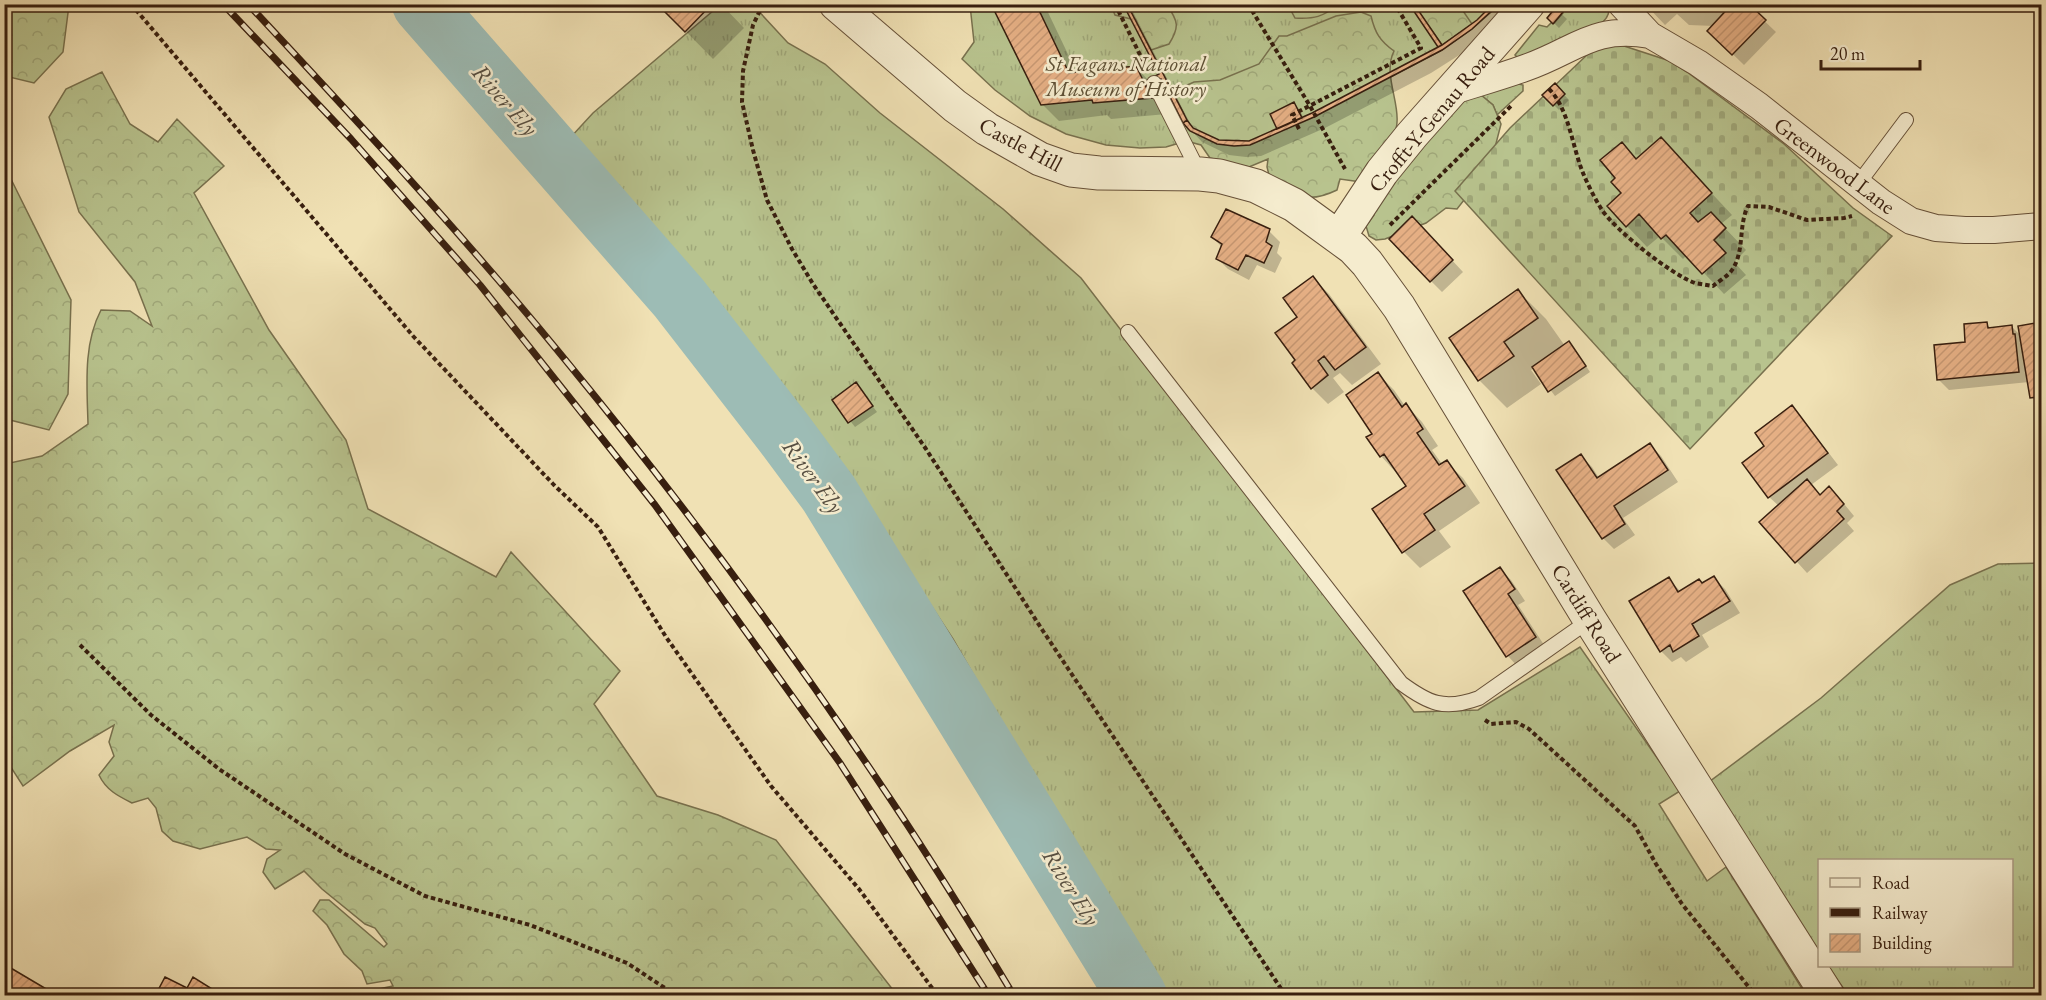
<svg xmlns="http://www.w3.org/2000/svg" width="2046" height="1000" viewBox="0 0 2046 1000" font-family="'EB Garamond',serif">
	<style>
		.grass { fill: url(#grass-tufts); stroke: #78714e; stroke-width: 1.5 }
		.forest { fill: url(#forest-crowns); stroke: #78714e; stroke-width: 1.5 }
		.cemetery { fill: url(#cemetery-stones); stroke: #78714e; stroke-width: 1.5 }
		.shadow { fill: #0003 }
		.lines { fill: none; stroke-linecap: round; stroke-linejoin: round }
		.river { stroke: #9dbcb5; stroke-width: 60 }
		.building { fill: url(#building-hatch); stroke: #381f0f; stroke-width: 1.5 }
		.service-casing { stroke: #665038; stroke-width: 16 }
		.minor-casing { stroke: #665038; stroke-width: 28 }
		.tertiary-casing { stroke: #665038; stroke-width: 35 }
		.path { stroke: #381f0f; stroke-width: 4; stroke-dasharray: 4.5 3; stroke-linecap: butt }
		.service { stroke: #f5ecce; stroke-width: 14 }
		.minor { stroke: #f5ecce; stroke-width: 26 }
		.tertiary { stroke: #f5ecce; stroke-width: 33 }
		.rail-casing { stroke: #381f0f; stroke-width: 7 }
		.rail { stroke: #f5ecce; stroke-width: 4.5; stroke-dasharray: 14; stroke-linecap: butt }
		.labels { text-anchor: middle; stroke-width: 5; stroke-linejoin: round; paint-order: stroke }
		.park-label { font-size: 22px; font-style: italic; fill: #5e5035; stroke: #f5ecce }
		.street-label { font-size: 22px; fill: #381f0f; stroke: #f5ecce }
		.water-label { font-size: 24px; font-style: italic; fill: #564e41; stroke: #f5ecce }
	</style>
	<defs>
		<pattern id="grass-tufts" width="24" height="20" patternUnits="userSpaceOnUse" patternTransform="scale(1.5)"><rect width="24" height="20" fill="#b8c38e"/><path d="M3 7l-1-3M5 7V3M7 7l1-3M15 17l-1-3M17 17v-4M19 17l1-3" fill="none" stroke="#9fa779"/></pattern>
		<pattern id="forest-crowns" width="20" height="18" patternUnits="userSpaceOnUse" patternTransform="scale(1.5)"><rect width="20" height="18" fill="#b8c38e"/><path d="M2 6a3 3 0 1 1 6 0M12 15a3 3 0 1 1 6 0" fill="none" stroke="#9fa779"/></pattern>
		<pattern id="cemetery-stones" width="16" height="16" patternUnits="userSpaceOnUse" patternTransform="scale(1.5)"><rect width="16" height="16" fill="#b8c38e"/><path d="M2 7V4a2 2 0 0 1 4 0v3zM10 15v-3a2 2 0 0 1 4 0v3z" fill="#9fa779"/></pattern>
		<pattern id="building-hatch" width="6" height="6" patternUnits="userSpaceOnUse" patternTransform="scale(1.5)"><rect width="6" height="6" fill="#e5af84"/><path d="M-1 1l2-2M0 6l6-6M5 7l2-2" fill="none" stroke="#c59671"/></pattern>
	</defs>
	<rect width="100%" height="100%" fill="#f0e1b4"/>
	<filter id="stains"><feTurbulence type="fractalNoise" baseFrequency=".00333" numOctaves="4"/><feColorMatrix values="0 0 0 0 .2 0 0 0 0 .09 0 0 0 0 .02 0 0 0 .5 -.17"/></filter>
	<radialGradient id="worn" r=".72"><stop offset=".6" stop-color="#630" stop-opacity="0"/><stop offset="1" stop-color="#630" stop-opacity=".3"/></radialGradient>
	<!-- grass -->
	<path class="grass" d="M1607,4C1612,13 1606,20 1599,25L1519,59L1515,55L1539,25L1547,27L1552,22L1554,23L1563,13L1561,11L1564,5Z
		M720,5H753L788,43L825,64L880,113L1003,209L1081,278L1414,712L1478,710L1580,647L1680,791L1659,804L1707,881L1726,867L1806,995H1157L953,639L845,475L804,419L773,393L709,299L689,285L655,238L570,138L593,113Z
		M970,5H1499L1472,29L1442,50L1314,117L1195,134L1176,144L1166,147L1140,148L1106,145L1066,134L1030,116L995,90L962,59L974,42Z
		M1511,82L1523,85V91L1497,115L1493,105L1481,95Z
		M2041,563V995H1848L1828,966H2012V860H1820L1819,952L1709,782L1821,698L1950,585L1998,564Z"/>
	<!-- forest -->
	<path class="forest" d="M5,4L69,5L63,52L34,83L5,76Z
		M1111,5H1167C1178,21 1180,27 1169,44L1151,50L1135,20L1115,15Z
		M1288,5H1338C1322,17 1315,19 1295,18Z
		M1414,5H1459L1472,24L1442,45Z
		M1361,12L1371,16C1375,33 1380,41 1394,51C1383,73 1399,101 1397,122C1397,126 1395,132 1393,136L1443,106L1481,95L1493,105L1501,124L1490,167L1457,209L1446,208L1426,223L1385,239L1376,240L1369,236L1366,226L1374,215L1373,206L1361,182L1340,179L1337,190C1306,205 1297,195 1270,179L1267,167L1268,159L1249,167L1210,158L1201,145L1190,142L1181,123L1184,114L1174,95L1183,87L1194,82L1220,80L1259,64L1279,36H1287L1336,16Z
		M102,72L130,124L158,142L177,119L224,166L194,193L269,330L346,440L368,509L496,577L511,552L620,671L594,704L657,796L718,815L776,840L897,995H372L374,990L393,986L390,980L367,984L362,971L344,954L327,925L313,911L320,900H329L384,947L387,944L375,928L365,924L322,889L304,871L275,889L263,872L267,859L280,850L266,849L247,837L200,849L173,841L162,831L156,808L148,798L132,803C118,796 106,790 99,775L114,756L109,742L114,725L70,751L23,786L5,758V464L42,456L88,424C87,386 83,344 101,310L130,311L152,326L135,282L79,212L49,117L66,89Z
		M4,165L71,300L68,394L49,430L10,420L5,417Z"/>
	<!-- cemetery -->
	<path class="cemetery" d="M1621,45L1670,61L1687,72L1784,144L1853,208L1892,236L1690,449L1455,191L1510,128L1589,53L1599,47Z"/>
	<!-- shadow -->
	<path class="shadow" d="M659,4H721L744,28L713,59Z
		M993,4H1044L1077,73L1136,67L1149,81L1161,75L1124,4H1129L1192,127L1196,131L1219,141L1249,142L1279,129L1294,104L1299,109L1303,118L1440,47L1410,4H1414L1443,46L1478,21L1494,4H1520L1483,40L1431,73L1325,128L1261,156L1246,157L1229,155L1202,142L1191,130L1165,85L1155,90L1167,114L1111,119L1107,115L1059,121L1042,104Z
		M1645,4H1756V13L1776,32L1744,65L1709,31L1714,26L1689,25L1677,14L1665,25Z
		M1556,9L1567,19L1559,28L1549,18Z
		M1555,85L1569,100L1559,110L1544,95Z
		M1661,139L1732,215L1721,224L1746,250L1734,262L1746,275L1724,294L1687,255L1683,259L1660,236L1647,247L1627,226L1623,194L1617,179L1621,144L1637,160Z
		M1423,229L1463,272L1442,292L1431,281Z
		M1269,231L1280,242L1277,253L1282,258L1275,273L1257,265L1249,280L1228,269L1217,258L1222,247L1212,237Z
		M1313,278L1329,294L1381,364L1352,385L1340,373L1333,378L1344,392L1328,404L1312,388L1297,360L1299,317Z
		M1518,291L1546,319L1565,346L1569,343L1574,348L1590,372L1555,396L1534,368L1531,370L1541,384L1507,408L1479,380Z
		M1986,324L1992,329L2012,327L2022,337L2042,324V407L2032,397L2029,382L1949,390L1938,379L1967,343Z
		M1378,374L1394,390L1405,406L1406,405L1422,422L1438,446L1432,450L1442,464L1446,462L1463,478L1480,503L1439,531L1451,547L1420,568L1404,552L1374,509L1408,486L1381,456L1368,438L1374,434Z
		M856,384L877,412L855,427L834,400Z
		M1791,407L1802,418L1838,465L1811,485L1821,496L1840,499L1854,516L1847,523L1854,531L1807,573L1761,522L1779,506L1769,497L1766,446Z
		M1650,445L1661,456L1678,482L1623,518L1635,535L1614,549L1603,538L1581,456L1592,467L1599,478Z
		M1500,569L1511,580L1525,601L1518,605L1546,648L1518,667L1508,656Z
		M1714,578L1725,589L1740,613L1702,635L1709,647L1686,662L1681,657L1672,662L1661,651L1669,579L1681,592L1702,585Z
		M47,991L52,996H4Z"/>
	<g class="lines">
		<!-- river -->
		<path class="river" d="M422,4L679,298L783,432L829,494L1137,996"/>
	</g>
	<!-- building -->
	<path class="building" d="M657,4H712L685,32Z
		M991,4H1036L1069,73L1136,66L1152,98L1093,103L1092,100L1041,105Z
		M1123,4H1127L1187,120L1183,123L1161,79L1146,87L1144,82L1159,74Z
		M1409,4H1414L1442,45L1438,47Z
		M1493,4H1499L1472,29L1442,50L1314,117L1250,145L1234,146L1217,144L1190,131L1183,123L1187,120L1193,128L1219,140L1249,141L1312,113L1442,45L1477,20Z
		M1732,4H1749L1766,20L1732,55L1707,31Z
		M1556,7L1563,12L1553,24L1547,18Z
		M1555,83L1565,94L1553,106L1542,95Z
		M1294,102L1302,118L1277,129L1270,114Z
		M1661,137L1712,193L1690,213L1698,222L1711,212L1726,228L1714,240L1726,253L1702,274L1666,235L1661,239L1639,214L1626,227L1607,206L1621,193L1611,182L1615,178L1600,160L1622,142L1636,159Z
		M1226,209L1270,229L1266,242L1272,246L1264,263L1246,255L1238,270L1216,259L1222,244L1211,237Z
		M1412,216L1453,260L1430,282L1389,239Z
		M1313,276L1366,347L1335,370L1324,356L1318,361L1328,375L1311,389L1292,363L1295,360L1275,333L1297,317L1283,298Z
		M1518,289L1538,318L1504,342L1514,356L1478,381L1449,338Z
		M1987,322L1988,328L2012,325L2013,334H2015L2019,372L1937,380L1934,345L1965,342L1964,324Z
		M2042,322V402H2039L2038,397L2030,398L2018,326Z
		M1569,341L1586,366L1548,392L1532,367Z
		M1378,372L1402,407L1406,403L1423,429L1417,433L1439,465L1447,460L1465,486L1424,514L1435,530L1402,553L1372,509L1406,486L1384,454L1380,457L1366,437L1372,434L1346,395Z
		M856,382L873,406L848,423L832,400Z
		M1792,405L1828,453L1768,498L1742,463L1764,446L1755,433Z
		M1650,443L1668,470L1614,506L1625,524L1602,539L1556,470L1581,454L1597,478Z
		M1807,479L1820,495L1829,486L1844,504L1837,511L1844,519L1795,563L1759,522Z
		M1500,567L1515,589L1508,594L1536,637L1506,657L1463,591Z
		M1714,576L1730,601L1692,624L1699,636L1673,652L1670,645L1660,652L1629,601L1669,577L1678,592L1699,579L1702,583Z
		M4,964L48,990L43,996H4Z
		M165,977L187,988L193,977L217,992L215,996H155Z"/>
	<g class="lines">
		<defs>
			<path id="service" d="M1154,83L1199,172
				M1858,184L1906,120
				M1128,332L1401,683C1428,703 1444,711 1479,698L1590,620"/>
			<path id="minor" d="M1621,4L1650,35L1698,63L1759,106L1881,202L1911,221L1936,228L1965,230H1994L2042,226
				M1450,92C1475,84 1500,77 1525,68C1575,51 1592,25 1650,35"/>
			<path id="tertiary" d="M836,4L955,106L987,129L1040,159L1071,170L1099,173L1200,174L1219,176L1256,186L1294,205L1353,248L1367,263L1399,307L1590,620L1828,996
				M1339,237L1382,172L1412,135L1528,4"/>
		</defs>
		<!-- service casing -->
		<use href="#service" class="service-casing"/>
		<!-- minor casing -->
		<use href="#minor" class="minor-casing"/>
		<!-- tertiary casing -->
		<use href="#tertiary" class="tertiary-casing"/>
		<!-- path -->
		<path class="path" d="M131,4L413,336L554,485L598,527L666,637L771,786L859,889L938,996
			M763,4L753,25L743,71L742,102L753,150L767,200L792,249L813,284L926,449L1043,631L1286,996
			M1115,4L1144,63
			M1248,4L1310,106L1345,169
			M1549,89C1569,109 1572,146 1583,173C1588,185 1595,199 1602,210C1615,230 1672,275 1695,283C1701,284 1707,285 1713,286C1719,281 1728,276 1732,270C1745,251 1738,226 1748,206L1769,207L1807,220L1844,218L1852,216
			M1299,129L1292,115L1421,48L1395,4
			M1390,225L1511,106
			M80,645L151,715L219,769L345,854L425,896L530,925L627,963L677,996
			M1485,720L1491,724L1516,722L1529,729L1635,826L1656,864L1682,904L1756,996"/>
		<!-- service -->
		<use href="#service" class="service"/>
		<!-- minor -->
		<use href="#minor" class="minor"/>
		<!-- tertiary -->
		<use href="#tertiary" class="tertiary"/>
		<defs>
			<path id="rail" d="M223,4L351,139L480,285L655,505L840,763L989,996
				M248,4C357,121 466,238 567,362C683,503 792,651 893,803C935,866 975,931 1014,996"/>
		</defs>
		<!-- rail casing -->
		<use href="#rail" class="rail-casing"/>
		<!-- rail -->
		<use href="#rail" class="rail"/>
	</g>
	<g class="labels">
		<!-- park labels -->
		<g class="park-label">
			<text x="1126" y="71">St Fagans National<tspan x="1126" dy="25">Museum of History</tspan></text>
		</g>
		<!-- street labels -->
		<g class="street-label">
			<text transform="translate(1431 119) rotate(-50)" y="8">Crofft-Y-Genau Road</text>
			<text transform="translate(1021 144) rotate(28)" y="8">Castle Hill</text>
			<text transform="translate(1835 165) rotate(37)" y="8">Greenwood Lane</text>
			<text transform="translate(1587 613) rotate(58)" y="8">Cardiff Road</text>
		</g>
		<!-- water labels -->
		<g class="water-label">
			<text transform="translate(505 100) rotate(49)" y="8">River Ely</text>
			<text transform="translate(813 476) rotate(54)" y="8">River Ely</text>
			<text transform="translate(1071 887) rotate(58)" y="8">River Ely</text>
		</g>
	</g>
	<!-- margin -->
	<rect width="2046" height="1000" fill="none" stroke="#f0e1b4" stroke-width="24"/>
	<rect x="6" y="6" width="2034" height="988" fill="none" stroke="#381f0f" stroke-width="3"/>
	<rect x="12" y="12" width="2022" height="976" fill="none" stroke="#381f0f" stroke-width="1.5"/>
	<!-- legend -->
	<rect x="1818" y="859" width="195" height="108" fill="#f5ecce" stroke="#a99a82" stroke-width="1.5"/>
	<rect x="1830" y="878" width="30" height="9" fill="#f5ecce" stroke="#a99a82" stroke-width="1.5"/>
	<text x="1872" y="889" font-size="18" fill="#381f0f">Road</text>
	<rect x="1830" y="908" width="30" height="9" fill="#381f0f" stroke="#a99a82" stroke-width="1.5"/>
	<text x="1872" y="919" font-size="18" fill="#381f0f">Railway</text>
	<rect x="1830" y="934" width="30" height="18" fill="url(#building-hatch)" stroke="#a99a82" stroke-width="1.5"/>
	<text x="1872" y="949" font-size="18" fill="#381f0f">Building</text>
	<!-- scale -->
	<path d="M1821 60v9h99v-9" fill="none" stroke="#381f0f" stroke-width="3"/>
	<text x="1830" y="60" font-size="18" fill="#381f0f" stroke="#f5ecce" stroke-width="4.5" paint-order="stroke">20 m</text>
	<rect width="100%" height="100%" filter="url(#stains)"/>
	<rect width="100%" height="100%" fill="url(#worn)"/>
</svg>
